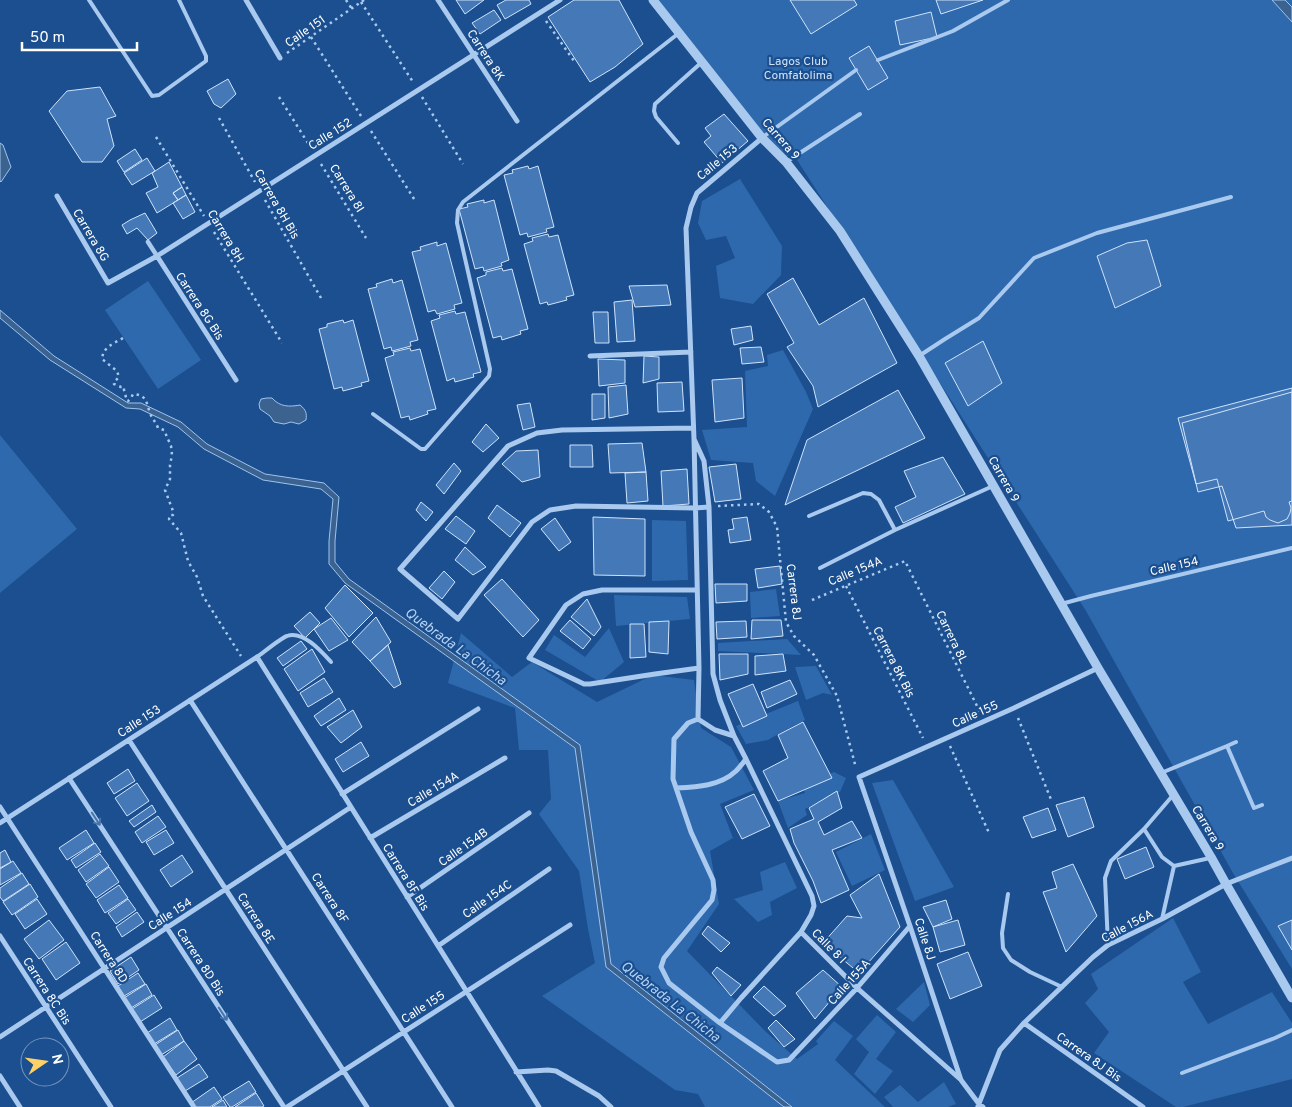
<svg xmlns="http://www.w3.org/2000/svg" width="1292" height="1107" viewBox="0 0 1292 1107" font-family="Overpass,sans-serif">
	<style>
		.green { fill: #2e69ad }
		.water { fill: #3c6290; stroke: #9cc4f0 }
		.building { fill: #4478b7; stroke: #cfe3fa }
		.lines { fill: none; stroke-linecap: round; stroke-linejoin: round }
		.path { stroke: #a9c9ee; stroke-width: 2.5; stroke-dasharray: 2.5 4; stroke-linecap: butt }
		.service { stroke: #a9c9ee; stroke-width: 4 }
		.pedestrian { stroke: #a9c9ee; stroke-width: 4.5 }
		.minor { stroke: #a9c9ee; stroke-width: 5 }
		.tertiary { stroke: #a9c9ee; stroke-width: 9 }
		.oneway { stroke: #4674ac }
		.labels { text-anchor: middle; stroke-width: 4.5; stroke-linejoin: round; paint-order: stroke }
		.street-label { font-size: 12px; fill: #fff; stroke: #1b4f8f }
		.park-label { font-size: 12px; fill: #cfe3fa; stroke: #1b4f8f }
		.water-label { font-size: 14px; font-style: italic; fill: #b5d3f5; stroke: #1b4f8f }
	</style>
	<rect width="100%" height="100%" fill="#1b4f8f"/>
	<!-- green -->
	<path class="green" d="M654,0H1292V969L1233,873L1086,611L792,152L785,158L763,135Z
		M740,179L782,246L781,275L753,304L720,298L716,266L735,258L726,236L706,240L698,223L702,201Z
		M148,281L201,360L158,389L105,310Z
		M783,350L806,392L813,409L775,496L756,481L753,463L711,460L702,430L747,427L745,371L768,366L767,355Z
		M0,435L77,529L0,593Z
		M652,520L686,521L688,580L652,581Z
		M776,589L780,616L751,618L750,592Z
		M614,595L687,597L690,619L616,626Z
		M609,628L624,662L600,682L545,650L554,635L585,657Z
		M461,633L512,677L532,662L597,702L653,675L694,680L701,728L731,747L754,790L720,804L733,838L710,851L719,904L687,951L766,1032L797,1059L818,1044L816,1041L834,1021L853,1036L835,1060L885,1107H705L698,1094L675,1090L542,996L595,963L588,929L579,871L539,814L551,799L548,750H519L515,708L448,683Z
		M787,639L801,655L718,651V643Z
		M816,666L832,695L823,693L806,700L795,667Z
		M798,701L805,720L773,737L768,740L746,744L736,726Z
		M834,772L846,778L840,792L805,809L807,815L788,828L778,801L805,793L803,786Z
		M893,780L954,887L915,901L872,783Z
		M871,834L885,870L852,886L836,852Z
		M785,862L797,888L770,902L772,915L758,922L734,899L763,890L760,872Z
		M1173,918L1201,972L1183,982L1208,1024L1272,992L1292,1023V1079L1183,1107H1176L1094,1053L1109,1032L1085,1003L1098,989L1091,974Z
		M924,982L930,1005L913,1022L896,1009Z
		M877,1015L896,1032L876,1059L893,1071L875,1094L854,1074L869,1052L856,1039Z
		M944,1082L956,1104L948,1107H893L884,1097L900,1085L918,1102Z"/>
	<!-- water -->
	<path class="water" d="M1272,0H1285L1292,7V22Z
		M0,143L3,145L11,167L1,182L0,181Z
		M0,310L54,356L128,403H141L181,422L207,444L265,474L324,483L339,497L335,541V562L349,579L580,745L611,964L792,1107H784L606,967L575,748L345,583L329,564V541L333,499L321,489L263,480L204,449L178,427L140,409L126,408L50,360L0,318Z
		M267,398H272C280,407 289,407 300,405C306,410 307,413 306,420L299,424L291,422L284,424L274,422L270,416L260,409L259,404L261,399Z"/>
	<!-- building -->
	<path class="building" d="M456,0H484L465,14Z
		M506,0H529L531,4L505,19L497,5Z
		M574,0H619L643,44L615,67L590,82L548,17Z
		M790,0H854L857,5L811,34Z
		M936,0H983L941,14Z
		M494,10L501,20L480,34L472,23Z
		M931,12L937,37L900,45L895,21Z
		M869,46L888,78L868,90L849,58Z
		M228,79L236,94L221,108L214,104L207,91Z
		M100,87L116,116L107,119L114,146L102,162H82L49,111L67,91Z
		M724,114L748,141L722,163L704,142L711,136L705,128Z
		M135,149L142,160L124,172L117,161Z
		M147,158L155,171L132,185L124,173Z
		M169,162L182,187L173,193L178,200L157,213L146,193L158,187L152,173Z
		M528,166L529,169L538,166L554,227L546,229L547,232L528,237L527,233L520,235L504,175L513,173L512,170Z
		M182,187L186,195L178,200L173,193Z
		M186,195L195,212L183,219L173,203Z
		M484,200V203L494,200L509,260L501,263L502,266L484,271L483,267L475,269L459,209L468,207L467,204Z
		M145,213L157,233L148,240L137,228L127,234L122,225L130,220Z
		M548,234L549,237L558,235L574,295L566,297L567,300L548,305L547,302L540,304L524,244L533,241L532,238Z
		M1147,240L1161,286L1115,308L1097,256L1127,243Z
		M437,242V246L446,243L462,303L454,305L455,309L437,314L435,310L428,312L412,252L421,250L420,247Z
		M502,268L503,271L512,269L528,329L520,331L521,334L502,340L501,336L493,338L477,278L486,275V272Z
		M793,278L819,325L864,298L897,363L818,407L813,386L787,347L794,343L767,294Z
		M392,279L393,283L402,280L418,340L410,342L411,346L392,351L391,347L384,349L368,289L377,287L376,284Z
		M667,285L671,305L635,307L629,286Z
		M632,300L635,341L617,342L614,302Z
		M455,311L456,314L465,312L481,372L473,374L474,377L455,382L454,378L447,381L431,321L440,318L439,315Z
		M593,312H608L609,343H595Z
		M343,320L344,323L353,320L369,381L361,383L362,386L343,391L342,387L334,389L319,329L327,327V324Z
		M751,326L753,340L734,345L731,329Z
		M983,341L1002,383L968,406L945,363Z
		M761,347L764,362L742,364L740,348Z
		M410,348L411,351L420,349L436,409L427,411L428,414L410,420L409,416L401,418L385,358L394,355L393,352Z
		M644,356L659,357V379L643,383Z
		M598,359L625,360V383L599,386Z
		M742,378L744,418L715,422L712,380Z
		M682,382L684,411L658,412L657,383Z
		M626,385L628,414L609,418L608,387Z
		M1292,388V501L1289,502L1291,508L1290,513L1287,519L1278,523L1270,520L1266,517L1264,511L1228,521L1217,479L1196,484L1178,418Z
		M898,390L925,438L785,505L807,440Z
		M1292,392V525L1236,528L1222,486L1198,492L1182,423Z
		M592,394H605V418L592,420Z
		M530,403L535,427L523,430L517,405Z
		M486,424L499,438L483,452L472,442Z
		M642,443L646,472L610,473L608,444Z
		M570,445H592L593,467H570Z
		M538,450L540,477L522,482L502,464L516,451Z
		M943,457L965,494L903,523L895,507L916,497L904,471Z
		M454,463L461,471L444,494L436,485Z
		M736,464L741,499L715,502L709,467Z
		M687,469L689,504L663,506L661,471Z
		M646,472L648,501L627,503L625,473Z
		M421,502L433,512L426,521L416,510Z
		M497,505L521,523L510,537L488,518Z
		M456,516L475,531L466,544L445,529Z
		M593,517L645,519V576L594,575Z
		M747,517L751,540L730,543L728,530L734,529L732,519Z
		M555,518L571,542L559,551L541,529Z
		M465,547L486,567L473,575L455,560Z
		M780,566L782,584L758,588L755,569Z
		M444,571L455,582L442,599L429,588Z
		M502,579L539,620L523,637L484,595Z
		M715,584H747V601L716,603Z
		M345,585L373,613L349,637L325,608Z
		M587,599L601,627L594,636L571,617Z
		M310,612L320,623L305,638L294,626Z
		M376,617L391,642L370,661L352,642Z
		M331,618L348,640L329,651L314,629Z
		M570,620L591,639L583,649L560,631Z
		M752,620H781L783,636L751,639Z
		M669,621L668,654L649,652V622Z
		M746,621L747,637L717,639L716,622Z
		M630,624H644L646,657L630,658Z
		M301,641L307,649L283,666L277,658Z
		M388,645L401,684L394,688L370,661Z
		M312,649L325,672L298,691L284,669Z
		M719,654H748V674L720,680Z
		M783,654L786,671L755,675V656Z
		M324,678L333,692L308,707L300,693Z
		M790,680L797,694L767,708L761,692Z
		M753,684L767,716L743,727L728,694Z
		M339,698L346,710L321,726L314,716Z
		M353,710L362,727L341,743L327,727Z
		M803,722L832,778L778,801L763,771L788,758L778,735Z
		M361,742L369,756L343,772L335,759Z
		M128,769L135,781L114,794L107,783Z
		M137,783L149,801L127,816L115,798Z
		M837,791L842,808L818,822L824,835L852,821L862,838L832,850L849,890L821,903L813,881L794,843L790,829L814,819L809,808Z
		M754,794L770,826L742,839L725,807Z
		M1084,797L1094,827L1068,837L1056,805Z
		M152,805L156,812L134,827L129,821Z
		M1048,808L1056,830L1032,838L1023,817Z
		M158,816L166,827L142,843L135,832Z
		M86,830L94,843L67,860L59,848Z
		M166,830L174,843L154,855L146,842Z
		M95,843L101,852L76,868L71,860Z
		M1146,847L1154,867L1125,879L1117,859Z
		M5,850L11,862L0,868V853Z
		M100,854L109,866L86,882L78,870Z
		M182,855L193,872L171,887L160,870Z
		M13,861L21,873L0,885V869Z
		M1073,864L1097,916L1066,952L1043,892L1057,888L1052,872Z
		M109,867L119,882L96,898L86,884Z
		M22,873L29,884L3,901L0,897V888Z
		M879,874L900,927L859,973L823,943L847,916L862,918L850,895Z
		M30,884L38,897L12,915L3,902Z
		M119,885L128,898L105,913L97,900Z
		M37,899L47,914L25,929L15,914Z
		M128,899L136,910L116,924L108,913Z
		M946,900L952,919L933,927L923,907Z
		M137,912L144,922L122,937L116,927Z
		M49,920L64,940L39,959L24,939Z
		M958,920L965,945L940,952L933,927Z
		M1292,920V950L1278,926Z
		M708,926L730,943L721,952L702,934Z
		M66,942L80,963L56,980L42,959Z
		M968,952L982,986L950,999L937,964Z
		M131,957L139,970L118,984L110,971Z
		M717,967L741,985L731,996L712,973Z
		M823,970L842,987L815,1019L796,993Z
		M138,973L145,984L124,996L118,986Z
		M146,984L152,995L131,1008L124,998Z
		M764,986L786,1006L774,1016L753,997Z
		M154,995L162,1008L140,1022L132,1009Z
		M170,1018L177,1030L154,1044L147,1033Z
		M776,1020L795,1039L784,1047L768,1028Z
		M178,1030L184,1041L161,1055L155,1045Z
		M184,1041L197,1059L176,1075L163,1057Z
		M199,1064L208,1077L185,1091L177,1078Z
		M249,1081L256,1092L232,1107H230L223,1097Z
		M214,1087L222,1099L210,1107H194L191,1103Z
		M256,1093L264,1106L262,1107H235Z
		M223,1100L227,1107H212Z"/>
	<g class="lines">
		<!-- path -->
		<path class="path" d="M346,0L352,9
			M361,2L413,82
			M546,21L574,61
			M311,37L361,116
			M287,53L364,0
			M279,97L311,148
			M422,97L463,164
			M219,118L255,182
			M371,131L416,202
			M156,137L204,216
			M321,164L366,238
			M265,200L321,298
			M214,232L282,343
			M123,338C113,344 103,347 102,359L117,371L119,377L114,382V384L121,387H124V390L127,401H128L131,398L133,394C147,395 146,402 150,413C152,419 156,422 158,428L164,430L171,446L172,455L170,465V479L165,490L173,511V515H170L169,519L181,533L188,561L197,577L203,596L241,656
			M718,506L759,504L769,512L777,527L786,622L794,636L814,655L837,696L856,768
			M846,586L923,738
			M812,600L905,561L980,712
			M1018,718L1052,802
			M950,746L989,833"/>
		<!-- service -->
		<path class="service" d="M89,0L152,96L159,95L206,61V56L179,0
			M878,60L953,31L1008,0
			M763,137L856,70
			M678,143L656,117L654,111L655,104L702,62
			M786,162L860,114
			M919,356L945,339L979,318L1034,258L1097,233L1231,197
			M373,414L421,449H425L489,376L490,369L457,223L458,210L463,202L679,33
			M809,516L863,493L871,494L879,500L895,530
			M820,568L895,530L993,486
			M1061,604L1091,596L1292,548
			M257,657C264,652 281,638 287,636C303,630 322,652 331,662
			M1227,746L1236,742
			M1161,773L1227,746L1254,808L1262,805
			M1144,829L1162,857L1174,866L1210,858
			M1008,894L1002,933L1003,948L1011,960L1030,972L1062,987
			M1162,919L1174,866
			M1108,945L1105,878L1111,861L1144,829L1174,794
			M1182,1073L1275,1038L1292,1030"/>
		<!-- pedestrian -->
		<path class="pedestrian" d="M148,242L157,256"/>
		<!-- minor -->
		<path class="minor" d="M246,0L280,58
			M438,0L517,121
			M57,196L108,283L157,256L560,0
			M157,256L236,380
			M590,356L691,352
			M693,428L562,430L537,433L508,446L400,569L458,619L532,522L550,510L576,506L695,508L709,507
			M694,439L704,461L709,507L713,674L720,700L734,736L746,759L812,896L814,906L811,915L801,932L741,998L720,1023
			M697,590H602L583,594L566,605L529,658L584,684H590L655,674L699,668
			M190,700L452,1107
			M698,719L688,723L674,739L673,779L691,832L713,880L714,890L712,900L664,958L661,967L669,983L720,1023L777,1062L789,1060L857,988L910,926
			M698,719L699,668L694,439L686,228L691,207L697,193L762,138
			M698,719L715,730L734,736
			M129,740L367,1107
			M69,778L284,1107
			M676,788C697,787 720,786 736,771C740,767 743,763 746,759
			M342,794L478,709
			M0,807L194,1107
			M0,823L257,657L539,1107
			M370,838L505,758
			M407,897L529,813
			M801,932L857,988L960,1079
			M0,936L111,1107
			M438,946L549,869
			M1024,1023L1143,1107
			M0,1037L351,807
			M516,1072L548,1070L556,1071L599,1096L611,1107
			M0,1076L20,1107
			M978,1106L1000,1050L1024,1023L1093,957L1108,945L1162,919L1226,884L1292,858
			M287,1107L570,925
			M983,1107L979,1104L961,1080L910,926L859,777L1014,708L1098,668"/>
		<!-- tertiary -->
		<path class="tertiary" d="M653,0L762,138L786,162L840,231L919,356L1098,668L1211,857L1226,884L1292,998"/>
	</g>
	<!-- one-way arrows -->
	<defs><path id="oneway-shaft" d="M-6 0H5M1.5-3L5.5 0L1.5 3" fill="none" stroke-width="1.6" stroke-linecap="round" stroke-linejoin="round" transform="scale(1.25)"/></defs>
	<g class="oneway">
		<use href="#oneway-shaft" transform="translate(96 819) rotate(57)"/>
		<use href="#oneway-shaft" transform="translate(223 1014) rotate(57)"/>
	</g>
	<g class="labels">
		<!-- street labels -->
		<g class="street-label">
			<text transform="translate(305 31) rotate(-35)" y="4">Calle 151</text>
			<text transform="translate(486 55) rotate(57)" y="4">Carrera 8K</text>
			<text transform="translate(330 134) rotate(-32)" y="4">Calle 152</text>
			<text transform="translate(781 139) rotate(49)" y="4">Carrera 9</text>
			<text transform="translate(717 162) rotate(-40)" y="4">Calle 153</text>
			<text transform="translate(347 188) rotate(58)" y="4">Carrera 8I</text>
			<text transform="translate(277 204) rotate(60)" y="4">Carrera 8H Bis</text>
			<text transform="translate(91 235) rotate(59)" y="4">Carrera 8G</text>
			<text transform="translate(226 236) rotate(59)" y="4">Carrera 8H</text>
			<text transform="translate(200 306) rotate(57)" y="4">Carrera 8G Bis</text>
			<text transform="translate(1004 479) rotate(60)" y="4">Carrera 9</text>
			<text transform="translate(1174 566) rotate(-13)" y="4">Calle 154</text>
			<text transform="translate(855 571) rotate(-23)" y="4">Calle 154A</text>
			<text transform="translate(794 592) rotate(83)" y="4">Carrera 8J</text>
			<text transform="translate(952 637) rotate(64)" y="4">Carrera 8L</text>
			<text transform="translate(894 662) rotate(63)" y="4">Carrera 8K Bis</text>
			<text transform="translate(975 714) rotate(-24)" y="4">Calle 155</text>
			<text transform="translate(139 721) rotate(-33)" y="4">Calle 153</text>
			<text transform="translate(433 789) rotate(-31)" y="4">Calle 154A</text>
			<text transform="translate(1208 828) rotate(59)" y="4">Carrera 9</text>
			<text transform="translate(463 847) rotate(-35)" y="4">Calle 154B</text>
			<text transform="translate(406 877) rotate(58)" y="4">Carrera 8F Bis</text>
			<text transform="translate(330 898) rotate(57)" y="4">Carrera 8F</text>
			<text transform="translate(487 899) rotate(-35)" y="4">Calle 154C</text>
			<text transform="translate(170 914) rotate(-33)" y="4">Calle 154</text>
			<text transform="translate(256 918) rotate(57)" y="4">Carrera 8E</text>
			<text transform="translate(1127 926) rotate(-28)" y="4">Calle 156A</text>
			<text transform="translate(925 939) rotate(72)" y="4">Calle 8J</text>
			<text transform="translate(829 946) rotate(45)" y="4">Calle 8 I</text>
			<text transform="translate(109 957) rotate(57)" y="4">Carrera 8D</text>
			<text transform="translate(201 962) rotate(57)" y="4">Carrera 8D Bis</text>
			<text transform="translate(849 982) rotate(-48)" y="4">Calle 155A</text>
			<text transform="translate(47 991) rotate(57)" y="4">Carrera 8C Bis</text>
			<text transform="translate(423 1007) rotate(-33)" y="4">Calle 155</text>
			<text transform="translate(1089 1057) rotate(35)" y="4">Carrera 8J Bis</text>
		</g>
		<!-- park labels -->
		<g class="park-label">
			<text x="798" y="65">Lagos Club<tspan x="798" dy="14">Comfatolima</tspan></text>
		</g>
		<!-- water labels -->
		<g class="water-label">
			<text transform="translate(456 646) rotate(36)" y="5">Quebrada La Chicha</text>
			<text transform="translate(671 1001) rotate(38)" y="5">Quebrada La Chicha</text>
		</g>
	</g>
	<!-- north arrow -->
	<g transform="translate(45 1062) rotate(77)"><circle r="24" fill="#1b4f8f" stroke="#7695bc"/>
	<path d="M0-4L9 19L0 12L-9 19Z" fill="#ffd166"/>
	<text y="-8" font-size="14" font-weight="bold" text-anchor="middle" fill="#ffffff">N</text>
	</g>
	<!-- scale -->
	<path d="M22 42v8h115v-8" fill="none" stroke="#ffffff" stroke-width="2.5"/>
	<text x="30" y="42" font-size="15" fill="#ffffff" stroke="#1b4f8f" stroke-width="4" paint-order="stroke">50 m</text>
</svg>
